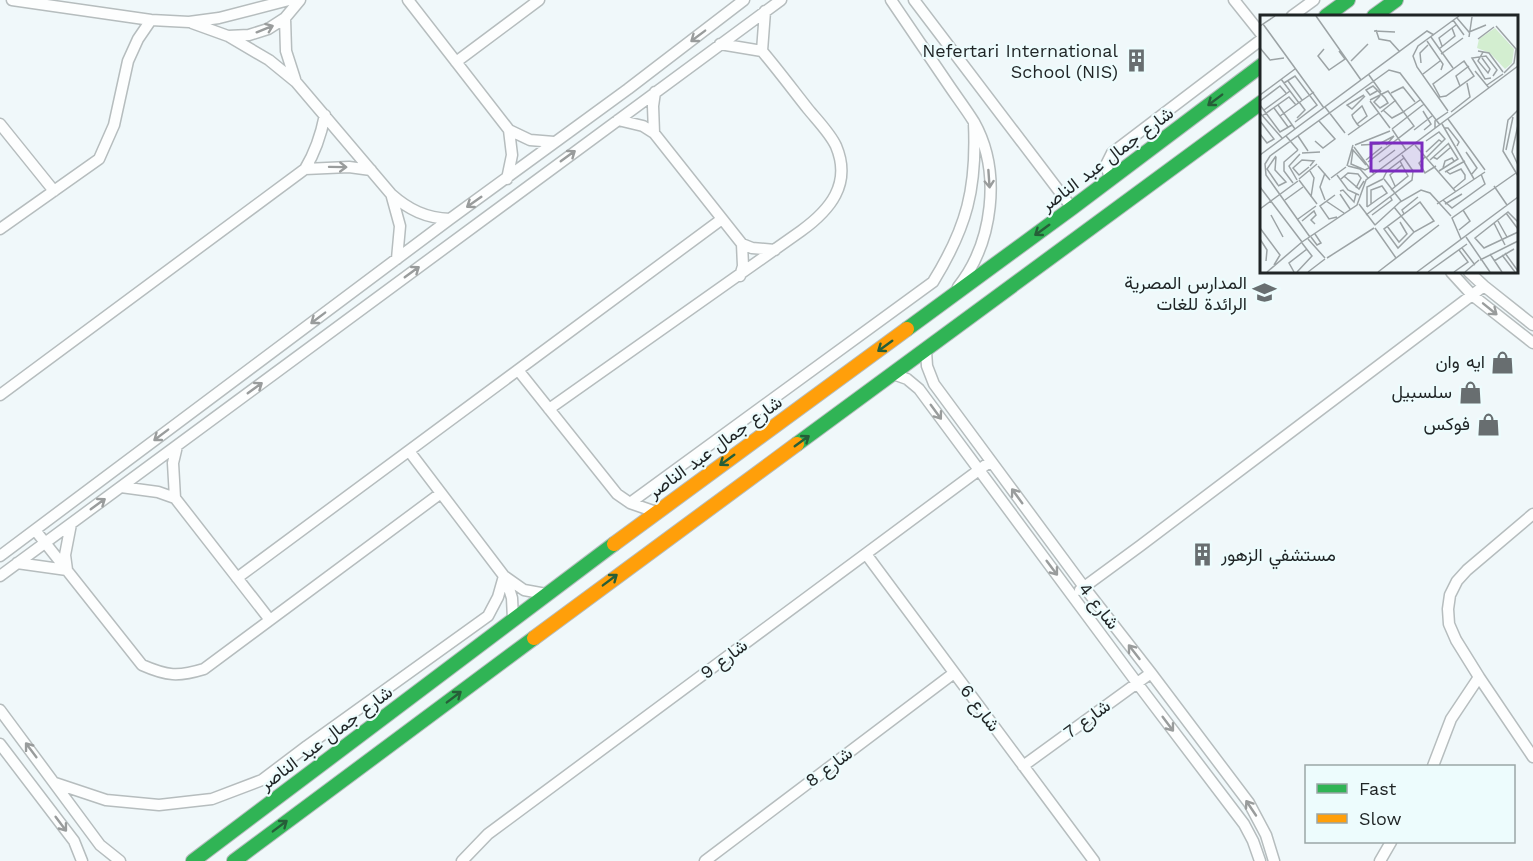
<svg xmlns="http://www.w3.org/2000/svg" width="1533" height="861" viewBox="0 0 1533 861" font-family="'Work Sans',Vazirmatn,sans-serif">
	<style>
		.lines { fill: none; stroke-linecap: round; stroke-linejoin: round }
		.street-casing { stroke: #b6bdbe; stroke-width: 13 }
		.fast-casing { stroke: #b6bdbe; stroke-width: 16 }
		.slow-casing { stroke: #b6bdbe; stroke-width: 16 }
		.street { stroke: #fdfefe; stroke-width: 10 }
		.fast { stroke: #30b455; stroke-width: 14 }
		.slow { stroke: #ff9f0a; stroke-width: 14 }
		.oneway { stroke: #999c9c }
		.oneway2 { stroke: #265e38 }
		.labels { text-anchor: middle; stroke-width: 4.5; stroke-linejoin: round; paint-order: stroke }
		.poi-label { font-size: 18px; fill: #1f2425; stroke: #edfcfd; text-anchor: end }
		.street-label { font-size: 18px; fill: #1f2425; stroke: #edfcfd }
		.inset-road { fill: none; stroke: #9ca3a5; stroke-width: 1.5 }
		.view { fill: #7b2cbf; fill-opacity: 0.15; stroke: #7b2cbf; stroke-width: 3 }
		.inset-edge { fill: none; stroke: #1f2425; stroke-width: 3 }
	</style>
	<rect width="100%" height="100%" fill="#f0f8fa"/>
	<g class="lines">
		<defs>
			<path id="street" d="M12,0L151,20L189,22L219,18L289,0
				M408,0L509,130L530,140L554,142
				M891,0C910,28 929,56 948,84C956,96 966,109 974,122C1002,172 993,243 958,287
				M914,0L1072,208
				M1234,0L1262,35
				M1292,16L1314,0
				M285,18L286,51L295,79
				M192,23L228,36L249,35L268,29L285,18L300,0
				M228,36L269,60L296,82L391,194C409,210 426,218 450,219
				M720,44L762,51
				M456,62L539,0
				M618,120L643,126L654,133L742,244L743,266L740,276
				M0,124L54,191
				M654,133L653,106L655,92
				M305,169L349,167L371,170
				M507,179L512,155L509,130
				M1110,179L1106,165L1112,153L1262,39
				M392,197L400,226L397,259
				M0,229L99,159L114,125L128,61L138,39L151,20
				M742,244L752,248L775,250
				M1451,272L1472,295L1533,343
				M1469,272L1484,286L1533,325
				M926,351L927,366L934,384L1084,587L1151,673L1249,803L1266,835L1274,861
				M518,370L617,494L630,503L656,512
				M893,374L907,379L919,389L1137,683L1244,824L1253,841L1260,861
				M0,395L305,169C316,151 321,135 325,115
				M549,409L801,231C830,210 852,184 836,146C830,133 817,120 808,109C793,90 778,70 762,51L765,11
				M177,446L173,463L175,498L270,620
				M409,451L504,576L524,590L546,594
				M121,487L158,492L175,498
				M630,503L933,282C967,227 977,188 974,123
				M1533,514L1467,570L1457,581L1450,595L1448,609L1449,624L1456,640L1479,677L1533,757
				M35,530L142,665C167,676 178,677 204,669L441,493
				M866,554L1094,861
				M0,556L450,219L628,89L744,0
				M17,563L67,570L65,555L71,524
				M0,576L781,0
				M237,578L722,219
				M506,579L512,598L513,619
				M1080,590L1140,546L1484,286
				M0,710L100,845L120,861
				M0,744L74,841L82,861
				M1023,766L1151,673
				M1433,766L1451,719L1479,677
				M55,783L106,800L159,805L212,799L262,780L307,746L488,616L498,597L504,576
				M462,861L488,834L991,461
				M705,861L954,673
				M1380,861L1391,842"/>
			<path id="fast" d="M1326,16L1348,0
				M1374,16L1396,0
				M907,329L1072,208L1262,65
				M797,444L1262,102
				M193,861L614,544
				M234,861L534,638"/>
			<path id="slow" d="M614,544L907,329
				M534,638L797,444"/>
		</defs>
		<!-- street casing -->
		<use href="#street" class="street-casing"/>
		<!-- fast casing -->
		<use href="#fast" class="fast-casing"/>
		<!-- slow casing -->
		<use href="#slow" class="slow-casing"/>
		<!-- street -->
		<use href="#street" class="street"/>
		<!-- fast -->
		<use href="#fast" class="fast"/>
		<!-- slow -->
		<use href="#slow" class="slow"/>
	</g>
	<!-- one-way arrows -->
	<defs><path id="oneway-shaft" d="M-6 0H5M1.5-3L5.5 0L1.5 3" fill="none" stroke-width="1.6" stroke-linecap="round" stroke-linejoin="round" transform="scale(1.5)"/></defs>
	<g class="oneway">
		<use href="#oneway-shaft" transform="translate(265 29) rotate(-22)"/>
		<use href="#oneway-shaft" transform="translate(698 36) rotate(143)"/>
		<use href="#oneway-shaft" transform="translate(568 156) rotate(-36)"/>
		<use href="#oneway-shaft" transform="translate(338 167) rotate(1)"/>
		<use href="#oneway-shaft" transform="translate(989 179) rotate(86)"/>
		<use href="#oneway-shaft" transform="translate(474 202) rotate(145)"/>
		<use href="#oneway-shaft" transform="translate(412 272) rotate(-36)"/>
		<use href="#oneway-shaft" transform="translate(1490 309) rotate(39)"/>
		<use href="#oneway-shaft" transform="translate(318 318) rotate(143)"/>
		<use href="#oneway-shaft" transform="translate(255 388) rotate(-36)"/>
		<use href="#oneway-shaft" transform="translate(936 412) rotate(54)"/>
		<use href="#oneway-shaft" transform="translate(161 435) rotate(143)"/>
		<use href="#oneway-shaft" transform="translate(1017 496) rotate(-126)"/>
		<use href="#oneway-shaft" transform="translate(98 504) rotate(-36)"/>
		<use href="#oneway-shaft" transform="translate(1052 568) rotate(53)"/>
		<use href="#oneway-shaft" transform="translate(1134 652) rotate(-128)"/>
		<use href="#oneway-shaft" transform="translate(1168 724) rotate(53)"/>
		<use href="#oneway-shaft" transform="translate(31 750) rotate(-127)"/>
		<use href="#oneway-shaft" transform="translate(1251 808) rotate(-124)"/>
		<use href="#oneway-shaft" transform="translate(61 824) rotate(53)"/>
	</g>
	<g class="oneway2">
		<use href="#oneway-shaft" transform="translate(1215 100) rotate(143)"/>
		<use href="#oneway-shaft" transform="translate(1042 230) rotate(144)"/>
		<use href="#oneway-shaft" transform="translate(885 346) rotate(144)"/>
		<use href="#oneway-shaft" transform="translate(802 441) rotate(-36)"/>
		<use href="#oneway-shaft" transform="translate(727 460) rotate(144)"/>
		<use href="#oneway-shaft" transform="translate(610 580) rotate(-37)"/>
		<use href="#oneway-shaft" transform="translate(454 697) rotate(-37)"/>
		<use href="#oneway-shaft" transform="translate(280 826) rotate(-37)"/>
	</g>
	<!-- icons -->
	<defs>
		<symbol id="building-bare" viewBox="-9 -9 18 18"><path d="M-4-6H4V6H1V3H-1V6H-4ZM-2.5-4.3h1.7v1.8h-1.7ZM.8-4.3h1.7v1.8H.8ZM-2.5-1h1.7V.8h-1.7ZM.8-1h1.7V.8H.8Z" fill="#686e70" stroke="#edfcfd" stroke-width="2.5" paint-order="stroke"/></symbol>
		<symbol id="school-bare" viewBox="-9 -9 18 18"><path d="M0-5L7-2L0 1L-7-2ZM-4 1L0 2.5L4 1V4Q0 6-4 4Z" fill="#686e70" stroke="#edfcfd" stroke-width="2.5" paint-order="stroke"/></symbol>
		<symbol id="shop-bare" viewBox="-9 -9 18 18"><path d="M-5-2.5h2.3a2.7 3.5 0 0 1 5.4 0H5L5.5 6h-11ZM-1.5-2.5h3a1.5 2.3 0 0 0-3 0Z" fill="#686e70" stroke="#edfcfd" stroke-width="2.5" paint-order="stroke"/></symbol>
	</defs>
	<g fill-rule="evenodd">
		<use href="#building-bare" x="1120" y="44" width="33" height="33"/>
		<use href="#school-bare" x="1248" y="276" width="33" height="33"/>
		<use href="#shop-bare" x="1486" y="346" width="33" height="33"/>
		<use href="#shop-bare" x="1454" y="376" width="33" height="33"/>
		<use href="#shop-bare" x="1472" y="408" width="33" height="33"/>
		<use href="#building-bare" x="1186" y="538" width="33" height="33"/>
	</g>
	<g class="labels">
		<!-- poi labels -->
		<g class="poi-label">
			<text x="1118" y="57">Nefertari International<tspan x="1118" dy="21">School (NIS)</tspan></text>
			<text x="1247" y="289">المدارس المصرية<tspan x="1247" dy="21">الرائدة للغات</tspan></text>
			<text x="1485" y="368">ايه وان</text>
			<text x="1452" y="398">سلسبيل</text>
			<text x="1470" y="430">فوكس</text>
			<text x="1221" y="561" text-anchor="start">مستشفي الزهور</text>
		</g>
		<!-- street labels -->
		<g class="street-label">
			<text transform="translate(1107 159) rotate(-37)" y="6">شارع جمال عبد الناصر</text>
			<text transform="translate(715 447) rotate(-36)" y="6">شارع جمال عبد الناصر</text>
			<text transform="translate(1099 606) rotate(52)" y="6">شارع 4</text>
			<text transform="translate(724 659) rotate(-37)" y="6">شارع 9</text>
			<text transform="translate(980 708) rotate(53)" y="6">شارع 6</text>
			<text transform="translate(1087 719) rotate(-36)" y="6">شارع 7</text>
			<text transform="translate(326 738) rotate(-37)" y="6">شارع جمال عبد الناصر</text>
			<text transform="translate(829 767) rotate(-37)" y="6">شارع 8</text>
		</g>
	</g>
	<!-- overview -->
	<g transform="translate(1260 15)">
		<rect width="258" height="258" fill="#f0f8fa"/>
		<path d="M235,13L254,34L252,48L245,54L230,38L217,33L219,24Z" fill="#d3eed0"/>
		<path class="inset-road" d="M56,1L101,65M197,3L209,17L226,10M193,5L204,20M3,9L64,93M0,11L15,1M236,11L256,34L254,48L244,58M116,15L119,24L130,26L140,37M114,16L135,17M171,22L193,53M209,22L212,2M218,24L234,12M167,26L183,49L181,55M182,31L179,23L196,10M0,33L10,45L24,43M64,34L58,41L69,55L85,44L79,36M179,34L195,21L192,13M218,36L229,38L243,57M181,39L203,23M222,43L230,54L228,58L218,46L223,37M91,46L108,29M204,46L214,61L186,81L180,82L173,69ZM161,48L160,38L168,30M215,56L229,73M163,59L180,46M109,60L121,77M231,63L225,64L212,43L226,41L237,55L233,61M21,64L39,88M28,66L42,85M24,68L35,61L57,90L35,107M227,70L243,59M200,71L196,61L209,51M117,76L110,80L106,75L113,71L125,83L128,88L120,93L114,87L120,81M131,78L143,72L155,87M0,80L35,54M104,80L87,90L92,94L105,81M0,86L20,71L26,78M110,86L130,113M0,90L20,117L32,110M18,90L35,114M65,92L85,118M14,93L28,112M4,95L30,76M123,95L132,103L145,96M258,95L248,105L243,136L258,161M163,96L171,109L164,115M188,96L157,52L153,41L158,31L199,1M121,97L136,85M143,97L160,85M191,97L210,82L207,68M0,98L22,123M2,101L29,82L36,90M20,101L54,77M37,103L45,95L39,87M188,104L225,155M0,106L14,124L7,128L0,119M97,109L107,101L102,91L92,100L93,103L97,109L100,112M182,109L214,164M258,110L252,137L258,150M175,113V106L188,97M184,113H188L199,127L197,131M132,114L164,89M132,114L146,135M154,115L172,101M88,120L119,98M26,121L38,135M38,121L48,136M55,126L63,133L75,124L59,106M166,126L179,117L185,124L166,143M95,130L130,116M101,130L119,129L134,121L126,130M155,130L196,177M94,132L114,159M246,135L253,102M166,137L179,125L182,127M206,137L217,153L211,160M42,138L60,137M0,140L167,16L174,20M16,141L7,154L18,170M16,142L15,155L26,167L18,171M165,142L159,148L165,158L176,151M173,142L177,144L191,132M106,145L122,132M170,145L189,128M108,147L154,111L128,76L110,85M119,147L135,135M106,150L93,135L91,149L105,155L111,152M58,151L70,165M87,151L93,130M88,151L100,154L108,163M49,152L39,160L33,153L42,145L54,146L50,151M183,153L185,146L192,143L194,146M50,156L54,163L51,182M179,156L198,144L188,128M186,156L190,159L201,154L205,160V164L193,174M185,157L205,146M65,158L60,172L65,185M77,160L88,175L99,180M84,161L99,174L104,166M71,163L86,152M39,164L57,149M81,164L88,158L98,159L101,163L96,173M123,164L127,156L144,143M124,164L141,186M37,165L29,151L40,139M39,165L57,189M33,168L24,156V147L38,135M135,171L130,160L142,150M234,171L247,190M0,172L42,227M131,175L148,161L140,146M80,176L83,175L94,187L96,179M80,179L90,194M75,180L60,191L69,204L77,202M25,185L43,172M183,185L192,193L225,169L221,159M66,186L84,198M160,187L174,206L154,217L138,233L124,214ZM99,189L115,210M177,189L225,157M185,189L202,179M107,192L118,184L127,178L122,171L111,175V189M107,192V172L123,164M134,192L154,217M0,194L38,166M246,198L258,214M144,199L142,195L158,182M11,200L23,222M106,200L152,165L153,156L142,140M112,200L132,185L130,181M38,204L56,191M42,206L54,196L56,200L51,205L55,209M238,206L247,222M258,207L248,197L215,223L224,233L258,217M234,208L245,230M115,210L140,187L161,175L170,178L191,201M127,211L139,227L147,219L140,207M0,213L20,240L14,250M115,213L136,243M199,215L210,206L203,195M50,222L6,160L5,149L10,141L129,55L140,58L180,110M51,222L57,230L61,228L55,219M206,222L230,257M0,224L7,235L6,246M48,224L65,243M201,224L192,203L256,158M202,233L215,250M245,238L258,256M230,239L242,257M242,240L255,257M67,243L114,213M220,245L258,226M234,246L254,234M7,257L42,227L97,190L106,165L258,51M34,257L29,248L47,234M37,257L52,241L42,228M48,257L65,244M118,257L179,210M157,257L258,182M168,257L207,229M194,257L208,247L199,235M205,257L219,245"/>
		<path class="view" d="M111,128H162V156H111Z"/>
		<rect width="258" height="258" class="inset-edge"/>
	</g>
	<!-- legend -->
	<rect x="1305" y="765" width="210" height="78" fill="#edfcfd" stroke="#9ba6a7" stroke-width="1.5"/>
	<rect x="1317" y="784" width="30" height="9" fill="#30b455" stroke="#9ba6a7" stroke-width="1.5"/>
	<text x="1359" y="795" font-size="18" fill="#1f2425">Fast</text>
	<rect x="1317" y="814" width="30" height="9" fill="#ff9f0a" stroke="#9ba6a7" stroke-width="1.5"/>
	<text x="1359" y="825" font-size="18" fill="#1f2425">Slow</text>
</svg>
